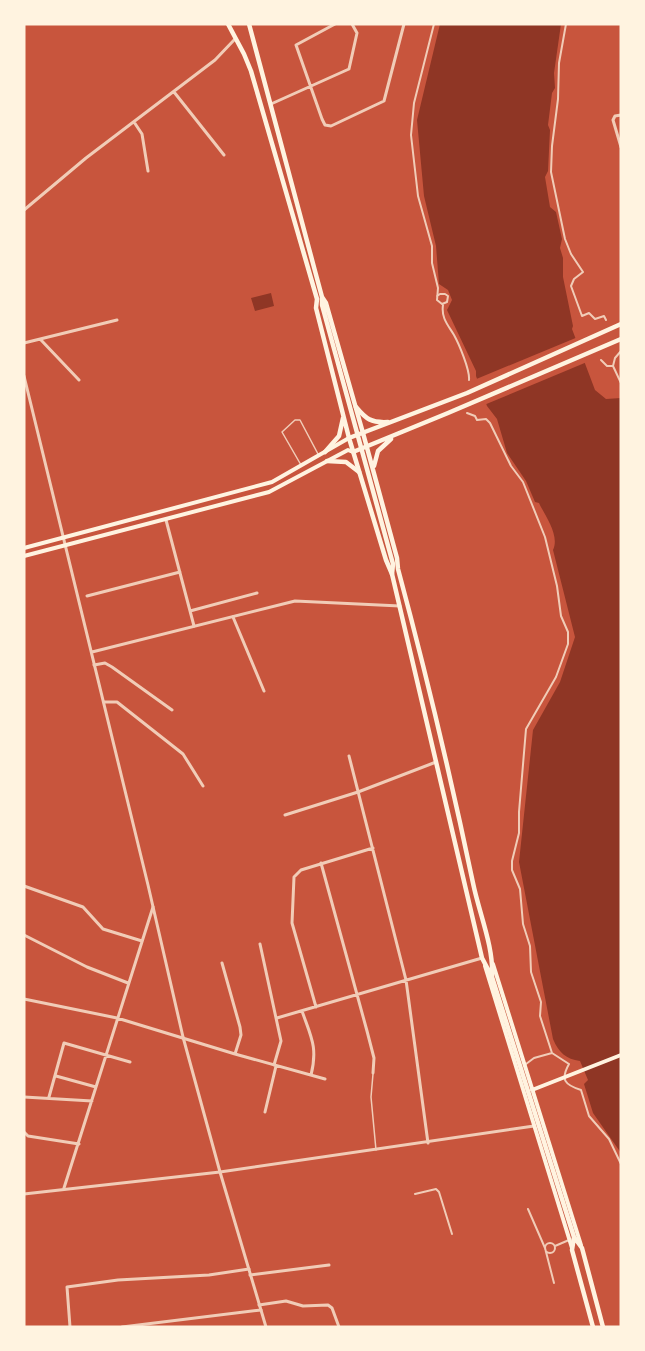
<svg xmlns="http://www.w3.org/2000/svg" width="645" height="1351" viewBox="0 0 645 1351" font-family="Barlow,sans-serif">
	<style>
		.water { fill: #8f3625 }
		.pier { fill: #c8553d }
		.lines { fill: none; stroke-linecap: round; stroke-linejoin: round }
		.service { stroke: #f1ccb7; stroke-width: 1.5 }
		.pedestrian { stroke: #f1ccb7; stroke-width: 2 }
		.minor { stroke: #f1ccb7; stroke-width: 3 }
		.tertiary { stroke: #f1ccb7; stroke-width: 3 }
		.secondary { stroke: #fff3e0; stroke-width: 4 }
		.primary { stroke: #fff3e0; stroke-width: 4.5 }
		.trunk { stroke: #fff3e0; stroke-width: 4.5 }
	</style>
	<rect width="100%" height="100%" fill="#c8553d"/>
	<!-- water -->
	<path class="water" d="M440,24H561L554,73L555,88L552,93L548,125L550,130L548,171L545,177L550,207L556,212L562,239L560,248L563,258V277L573,326L572,329L595,390L606,399L621,398V1153L593,1113L584,1084L588,1080L580,1061C566,1059 559,1053 553,1039L519,862L533,730L560,682L575,637L553,550C560,535 545,516 539,503L535,502L526,481L507,453L497,419L487,406L476,376V371L447,310L452,300L448,290L439,284L436,246L424,196L417,120Z
		M271,293L274,306L255,311L251,298Z"/>
	<!-- pier -->
	<path class="pier" d="M578,337L587,362L484,405L474,380Z"/>
	<g class="lines">
		<!-- service -->
		<path class="service" d="M301,465L282,432L295,420H300L318,454
			M373,1074L371,1097L376,1150"/>
		<!-- pedestrian -->
		<path class="pedestrian" d="M434,24L414,103L411,135L418,196L432,246V263L438,288L437,300L442,304L447,302L448,296L445,294H440L437,296
			M566,24L559,63L558,99L552,146L551,172L565,239L571,254L583,272L574,279L571,286L582,316L589,313L595,319L604,316L606,320
			M443,305C441,318 448,325 454,335C459,344 470,370 469,380
			M621,351L615,358L613,366L621,383
			M601,360L607,366H613
			M467,413L475,416L477,420L486,419L490,423L511,466L523,482L545,537L557,586L561,616L568,632V644L556,677L526,729L519,812V833L512,861V870L520,889L523,924L530,946L531,972L541,1002L540,1016L552,1053
			M526,1064L534,1058L552,1053L569,1064C560,1080 565,1085 581,1090L589,1116L609,1139L621,1164
			M415,1194L436,1189L439,1192L452,1234
			M528,1209L545,1248L554,1283
			M545 1248a5 5 0 1 1 10 0a5 5 0 1 1-10 0Z
			M555,1246L569,1240"/>
		<!-- minor -->
		<path class="minor" d="M335,24L296,45L322,119L325,125L331,126L384,101L404,24
			M174,92L224,155
			M271,104L349,69L357,33L352,24
			M621,115L615,116L613,120L621,147
			M134,122L142,134L148,171
			M24,210L86,158L215,60L235,39
			M41,340L79,380
			M24,343L117,320
			M166,520L194,626
			M87,596L180,572
			M190,611L257,593
			M233,617L264,691
			M94,665L105,663L112,667L172,710
			M104,702H117L183,754L203,786
			M349,756L406,980L428,1143
			M285,815L358,792L436,762
			M321,863L367,1031L374,1058L373,1073
			M24,886L83,907L103,929L142,941
			M24,935L87,967L128,983
			M260,944L281,1041L274,1065
			M222,963L240,1027L241,1035L235,1054
			M24,999L117,1018L235,1054L325,1079
			M316,1007L292,923L294,877L301,870L373,848
			M302,1011C311,1037 318,1047 311,1075
			M277,1018L482,958
			M56,1076L96,1087
			M24,1097L92,1101
			M49,1097L64,1043L130,1062
			M265,1112L276,1066
			M24,1132L28,1136L79,1144
			M64,1188L153,907
			M250,1275L329,1265
			M259,1305L286,1301L303,1306L328,1305L332,1308L339,1327
			M70,1327L67,1287L118,1280L209,1275L249,1269
			M122,1327L261,1310"/>
		<!-- tertiary -->
		<path class="tertiary" d="M24,376L148,885L183,1037L220,1172L266,1327
			M92,652L295,601L400,606
			M24,1194L220,1172L534,1126"/>
		<!-- secondary -->
		<path class="secondary" d="M24,548L272,482L349,438
			M24,556L269,492L348,450L353,452
			M493,964L581,1245
			M485,966L572,1248
			M532,1090L621,1055"/>
		<!-- primary -->
		<path class="primary" d="M228,24L244,54L251,71L317,299L316,308L349,438
			M249,24L315,271L322,297V305L393,564L392,574
			M322,297L326,303L363,433
			M325,452L339,436L343,418
			M327,461L346,462L359,472"/>
		<!-- trunk -->
		<path class="trunk" d="M356,407C366,419 371,423 388,422
			M363,433L397,558L398,569C426,673 451,778 473,883C479,913 494,947 492,977L574,1237L582,1248L603,1327
			M353,452L448,413L621,339
			M374,466L378,451L391,439
			M492,977L482,958L392,574L386,560L349,438L467,393L621,324
			M574,1237L572,1250L593,1327"/>
	</g>
	<!-- border -->
	<rect width="645" height="1351" fill="none" stroke="#fff3e0" stroke-width="51"/>
</svg>
